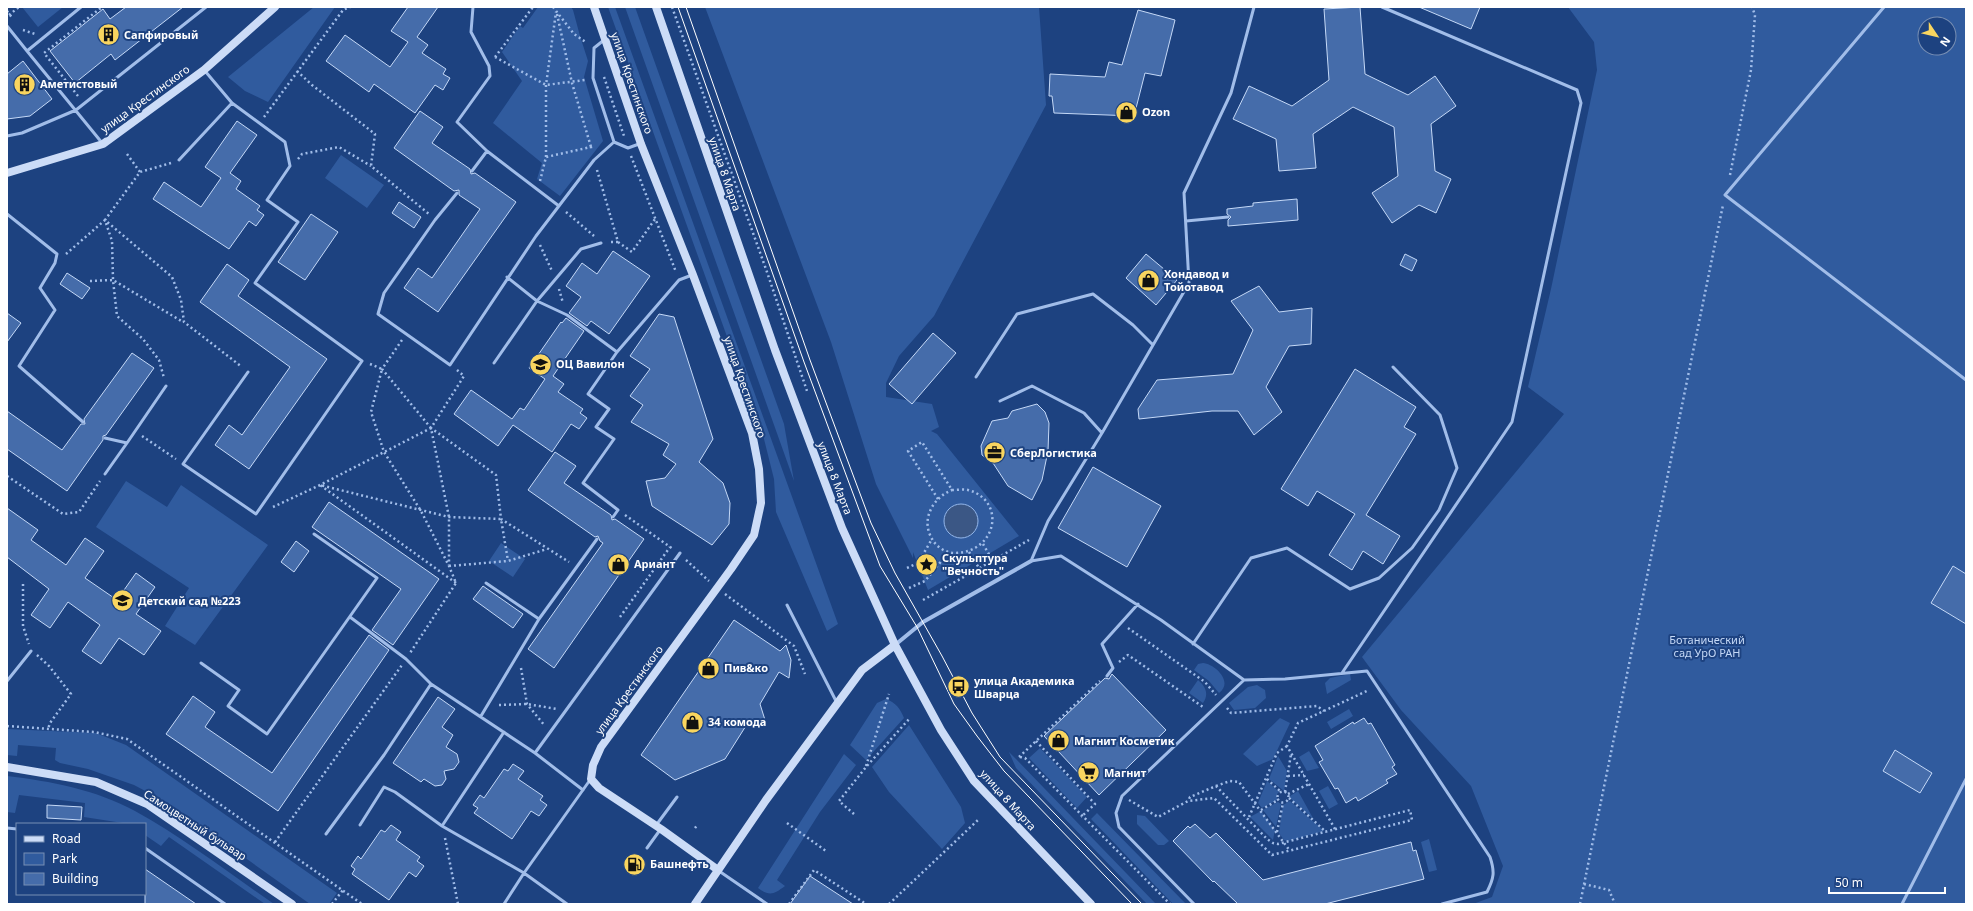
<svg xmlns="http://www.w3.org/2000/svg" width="1973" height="911" viewBox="0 0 1973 911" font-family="'Noto Sans',sans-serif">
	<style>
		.green { fill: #305b9e; fill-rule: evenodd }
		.water { fill: #3b5785; stroke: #94b7eb }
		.building { fill: #456caa; stroke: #c5d9f7 }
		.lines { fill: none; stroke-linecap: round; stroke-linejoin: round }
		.path { stroke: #a1bde9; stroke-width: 2.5; stroke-dasharray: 2 3; stroke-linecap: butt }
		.lane { stroke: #a1bde9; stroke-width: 3 }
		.street { stroke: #a1bde9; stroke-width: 4 }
		.secondary { stroke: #ccdcf7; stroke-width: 8 }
		.tram { stroke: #fff; stroke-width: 1 }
		.labels { text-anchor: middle; stroke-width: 4; stroke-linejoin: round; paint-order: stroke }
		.poi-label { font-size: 11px; font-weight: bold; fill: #fff; stroke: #1d4280; text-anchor: start }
		.street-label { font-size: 11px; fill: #fff; stroke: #1d4280 }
		.park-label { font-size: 11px; fill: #c5d9f7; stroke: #1d4280 }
	</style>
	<rect width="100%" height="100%" fill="#1d4280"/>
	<!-- green -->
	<path class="green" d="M22,7H63L38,27Z
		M314,7H335L268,102L245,91L228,77Z
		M538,7H571L573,10L580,36L588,61L584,77L603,141L560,196L537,179L542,163L493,123L522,81L502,52L520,26L523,28Z
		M608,7H615L838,624L827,631L776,512L774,479L764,439Z
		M625,7H635L784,424L794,481Z
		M705,7H1039L1046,105L934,316L899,356L886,383V397L932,404L939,427L931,431L937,434L1019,536L928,590L913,552V558L876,484L831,342Z
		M1568,7H1966V904H1473L1492,897L1503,866L1471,786L1401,710L1362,657L1564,414L1528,387L1551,289L1597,70L1594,42ZM1925,24H1949V48H1925Z
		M341,155L384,185L367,208L325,178Z
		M126,481L167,507L181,485L268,545L195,645L165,626L189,588L96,527Z
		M501,543L525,559L513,577L489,561Z
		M1203,663C1215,664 1234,682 1219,693L1209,681L1194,670L1198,664Z
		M1350,674L1351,680L1327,694L1325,683L1330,678Z
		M1198,680C1206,687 1209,694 1203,703L1189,693Z
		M1257,685L1265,690L1266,698L1255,708L1234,710L1229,703L1248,687Z
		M886,699C896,703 900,708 904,718L866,760L850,745L877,703Z
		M1349,709L1353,716L1331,729L1327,722Z
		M1280,718L1290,723L1273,759L1257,766L1243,754Z
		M909,725L961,807L965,823L942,849L889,792L872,767Z
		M7,729L96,733L126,745L337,893L329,904H310L168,803L134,785L88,769L60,763L55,760L56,748L18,745L17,756L7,755Z
		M1040,748L1087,797L1077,808L1029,758Z
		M1309,751L1319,768L1307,771L1299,757Z
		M1009,752L1016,759L1156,904H1147L1016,768Z
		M844,754L856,765L820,812L777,880L785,886C774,894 770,897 758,888Z
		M1278,756L1287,771L1284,791L1269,779Z
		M7,776C50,781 97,790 135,811C184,838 229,873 274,904H265L169,837L161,846L145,835V824H129L84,817L85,803L19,795L15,813L7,812Z
		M1267,781L1279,792L1277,794V800L1262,808L1258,803Z
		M1328,786L1338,804L1329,809L1319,791Z
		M1298,791L1314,820L1290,798V796Z
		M1290,801L1324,831L1288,841L1284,840L1279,833L1283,805Z
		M1278,802L1281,804L1276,827L1263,810Z
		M1261,811L1275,830L1273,840L1250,817Z
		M1097,813L1186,904H1173L1091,819Z
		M1137,815L1145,816L1169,841L1164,845H1158L1137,824Z
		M1429,839L1437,870L1429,872L1421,842Z"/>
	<!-- water -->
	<path class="water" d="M944 521a17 17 0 1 1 34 0a17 17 0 1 1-34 0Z"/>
	<!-- building -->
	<path class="building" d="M126,7H183L115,60L111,54L75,83L50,51L103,9L110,19Z
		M408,7H438L417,37L428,45L422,53L446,69L443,74L450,78L443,90L435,85L415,113L374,84L369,92L326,61L345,35L390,67L408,42L391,31Z
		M1360,7L1365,74L1408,95L1435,76L1456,106L1431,124L1435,171L1451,179L1436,213L1419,205L1392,223L1372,193L1398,176L1394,127L1353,107L1313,134L1316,168L1279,171L1276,139L1233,119L1249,86L1292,106L1329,80L1324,9Z
		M1419,7H1480L1471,29Z
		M1138,10L1175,20L1161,76L1145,73L1134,116L1054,113L1052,96H1049L1050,74L1105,77L1109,62L1122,65Z
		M23,61L52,99L30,116L7,119V74Z
		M420,111L443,127L432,143L470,169L471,174L475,173L516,202L438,312L404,288L418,268L432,278L480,209L459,195V190L454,191L394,148Z
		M237,121L257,135L230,173L241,181L236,189L260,206L257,210L264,215L256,226L249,221L229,249L153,199L164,182L201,207L221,178L205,167Z
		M1297,199L1298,220L1228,226V220L1231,217L1227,214V209L1253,206V203Z
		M399,202L421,217L414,228L392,213Z
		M311,214L338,232L305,280L278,262Z
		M613,251L650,276L609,334L591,321L587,326L569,313L581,297L566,286L582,263L597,274Z
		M1146,254L1177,280L1156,305L1126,278Z
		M1405,254L1417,260L1412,271L1400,265Z
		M227,264L249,280L238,296L327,359L249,469L215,445L229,425L242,435L290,367L200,302Z
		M67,273L90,288L82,299L60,284Z
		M1259,286L1279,312L1312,308L1311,344L1289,346L1266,387L1282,412L1254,435L1238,411H1212L1139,419L1138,409L1157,380L1233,374L1253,330L1231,301Z
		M7,313L21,323L7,342Z
		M659,314L674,317L713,439L699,462L723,483L730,503L729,524L712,545L652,506L646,481L665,478L676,464L663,455L669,444L631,422L643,405L630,396L650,369L630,356Z
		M566,318L584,331L553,376L564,384L558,392L583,409L580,413L587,418L579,429L571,424L552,452L513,425L498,446L454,414L471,390L512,419L520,408L524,410L545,379L529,368L561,322L562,323Z
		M933,333L956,353L912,404L889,384Z
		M132,353L154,368L106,435L103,436V440L67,491L7,449V411L62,450L81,424H85L84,419Z
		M1355,369L1416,407L1404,427L1416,434L1366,515L1400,536L1383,564L1363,551L1352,570L1329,555L1355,514L1317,491L1308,506L1281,489Z
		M1037,404L1045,412L1049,423L1048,451L1042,480L1032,500L1008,486L993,463L982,455L981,446L992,421L1008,418L1012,411Z
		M555,452L576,466L564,483L611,515L612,520L615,519L644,539L554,668L528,649L603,543L600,541L598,536L595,537L528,490Z
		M1093,467L1161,506L1127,567L1058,528Z
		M329,502L439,579L393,645L372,630L401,589L312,527Z
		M7,508L38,530L31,540L66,565L85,538L104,551L85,578L117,600L136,573L155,587L136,614L161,631L144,655L119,638L101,664L82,651L100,625L68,602L50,628L31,615L49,589L7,557Z
		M296,541L309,551L294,572L281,562Z
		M1953,566L1966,574V624L1931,603Z
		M483,586L523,614L513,628L473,599Z
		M734,620L780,651L786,645L791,660L789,678L779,672L760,704L765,720L749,721L725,759L675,780L641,755Z
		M369,635L389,650L278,811L166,734L193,696L215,712L205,727L272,773Z
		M1112,674L1166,730L1099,795L1044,736L1105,678L1109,679Z
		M438,697L455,709L442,727L453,735L446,747L457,754L459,762L454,769L444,771L446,779L442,785L435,786L424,779L421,782L393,763Z
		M1364,718L1368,724L1371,723L1395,765L1392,767L1397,774L1386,780L1388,783L1358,801L1356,797L1346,803L1338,788L1335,789L1319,762L1323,760L1315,746L1353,722L1354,724Z
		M1895,750L1932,773L1920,793L1883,771Z
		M513,764L524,771L518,779L543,796L540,800L547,805L539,816L531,811L512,839L474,813L478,808L473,805L480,795L484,798L504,769L508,771Z
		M47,805L82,807L81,820L47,818Z
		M1195,824L1210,838L1216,833L1263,880L1411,842L1413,851L1416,850L1424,879L1325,904H1238L1214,881L1213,882L1173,841L1188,826L1190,828Z
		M391,825L401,832L396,840L420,857L417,861L424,866L416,877L409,872L389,900L352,874L355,869L351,866L358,856L361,859L381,830L385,832Z
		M145,869L196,904H145Z
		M810,876L853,904H790Z"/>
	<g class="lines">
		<!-- path -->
		<path class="path" d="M553,7L574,34L587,43
			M672,7L767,272L807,391
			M7,11L13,19
			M557,14L572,83L591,147
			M9,15L19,7
			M23,30L35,34
			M495,57L546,85L585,80
			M495,57L533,7
			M297,71L312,85L375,134L371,166L429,214
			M604,77L624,136
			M78,96L44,53L102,7
			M264,117L343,10L350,7
			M127,154L140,172
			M631,156L676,272
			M546,157V85L556,12
			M298,159L302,154L339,147L371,166
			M171,163L140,172L105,220L172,277L181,300L184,322L242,367
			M597,170L618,242H610
			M1730,175L1751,70L1755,15L1752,7
			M540,181L546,157L591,147V150
			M566,212L594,236
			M618,242L632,252L655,219
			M540,245L552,271
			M66,254L105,220L112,241L113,280L117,316L143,339L159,360L164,378
			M90,281L113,280L183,322
			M559,289L563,303
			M402,340L382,369L431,428
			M370,364L382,369L371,412L384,452L421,511L449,566L456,583L410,653
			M457,370L464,376L431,428L496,475L501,519L569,562
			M142,436L176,459
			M7,476L63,514L79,512L100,481
			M952,490C957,490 963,489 968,490C1006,500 998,552 955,553C945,553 935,546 931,537C921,518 934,497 952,490Z
			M938,499L908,451L922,442L952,490
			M273,507L320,485L431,428L449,517V565
			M625,515L673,549
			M983,544L993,561
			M969,552L979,568
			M686,560L709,581
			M449,566L508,561L547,549
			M907,568L918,563L932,539
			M456,583L320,485L449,517L501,519L508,561
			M23,584V626L29,644
			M909,588L925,581L948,553
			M725,594L794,646L805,674
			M923,600L1029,540
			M620,617L670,547
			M1128,628L1205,682L1216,695
			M37,655L49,666L71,694L50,723L48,729
			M1119,662L1128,655L1203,707
			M521,668L527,704L545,726
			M499,705L527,704L557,709
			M1227,708L1231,713L1317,706L1324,711
			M7,726L94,732L127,739L362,904
			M1036,741L1095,804L1081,817
			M1019,757L1100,681
			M1020,757L1025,758L1170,904
			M866,766L889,694
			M1288,776L1304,775
			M1267,779L1281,792
			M1216,786L1230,781L1239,782L1290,851
			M1277.5 797a5.5 5.5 0 1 1 11 0a5.5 5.5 0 1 1-11 0Z
			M1285,792L1291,754
			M1288,794L1309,784
			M1289,798L1326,832
			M1129,800L1158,817L1188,801L1214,798L1272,855L1412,820L1410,810L1278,844L1273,843L1267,839L1216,786L1190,797L1188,801
			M1261,810L1278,800
			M854,814L839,801L866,767L910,718
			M1249,817L1277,753L1287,746
			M787,823L826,851
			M695,828L698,824
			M1335,829L1287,746L1298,723L1369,690
			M1277,832L1283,803
			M445,838L458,904
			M275,842L402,665
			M1584,884L1609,890L1615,904
			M332,904L343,890
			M789,904L814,870L866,904
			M889,904L978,820
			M1580,904L1723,205"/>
		<!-- lane -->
		<path class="lane" d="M81,7L27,51L103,144
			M473,7L471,32L489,66L490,76L457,122L487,151
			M1884,7L1725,195L1966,380
			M7,26L27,51
			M604,40L594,48L593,78L614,142
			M205,71L232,103L285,142L290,166L267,200L298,222L255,283L362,361L256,514L183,464L248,372
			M7,136L22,133L76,110L206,7
			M179,160L232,103
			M472,171L487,151L559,206
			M457,193L435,220L384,293L378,314L450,365L536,236L594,160L614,142L628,148L639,144
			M7,214L57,254L55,263L40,288L55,310L19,366L83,422
			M1186,221L1228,217
			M507,277L537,301L567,315L617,352L588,394L609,409L596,427L614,439L583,483L618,510L613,517
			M617,352L679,280L692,275
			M494,363L537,301L581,249L601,243
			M976,377L1017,314L1093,294L1133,325L1153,345
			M1000,401L1032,386L1084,413L1102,433
			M105,438L127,443L166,386
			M105,474L127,443
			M1031,561L1061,556L1161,620L1244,680L1285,679L1367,671L1490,857C1495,872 1494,878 1487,892L1442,904
			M1031,561L1048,521L1102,433L1189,283L1184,193L1231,93L1254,7
			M486,583L539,619
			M787,605L837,703
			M350,617L406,659L431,684
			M1193,644L1251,558L1287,548L1350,589L1379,578L1412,548L1439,510L1457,468L1440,415L1393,367
			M201,663L239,690L228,706L267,734L377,578L314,534
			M1342,673L1512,422L1581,103L1577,90L1382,7
			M1107,676L1113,668L1102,644L1138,604
			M7,681L31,651
			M481,716L539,619L597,539
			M504,732L442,826L524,873L590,780
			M535,753L680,553
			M657,824L677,797
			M360,825L384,787L395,792L442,826
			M7,828L17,829
			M326,834L384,755L431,684L535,753L583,790
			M145,848L225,904
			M647,848L660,830
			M719,871L767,904
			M504,904L524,873L567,904
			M1194,904L1119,827L1116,813L1122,796L1244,680
			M1902,904L1966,779"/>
		<!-- street -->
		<path class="street" d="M895,645L923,622L1031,561"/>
		<!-- secondary -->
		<path class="secondary" d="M594,7L641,144L693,275L752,433L759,469L761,503L754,535L731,569L601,747L593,765L591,779L599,788L661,829L718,870
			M656,7L775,350L842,528L895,645L941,730L974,781L1091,904
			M7,173L103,144L204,70L275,7
			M7,767L96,782L147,804L292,904
			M695,904L766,800L862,670L895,645"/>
		<!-- tram -->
		<path class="tram" d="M678,7L804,362L880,566L917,627L954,704L977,736L1004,771L1132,904
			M686,7L810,360L871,523L895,573L942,656L972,713L1000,757L1142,904"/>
	</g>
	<!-- icons -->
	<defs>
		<symbol id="building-disc" viewBox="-11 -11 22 22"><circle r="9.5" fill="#f9d55f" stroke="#1d4280"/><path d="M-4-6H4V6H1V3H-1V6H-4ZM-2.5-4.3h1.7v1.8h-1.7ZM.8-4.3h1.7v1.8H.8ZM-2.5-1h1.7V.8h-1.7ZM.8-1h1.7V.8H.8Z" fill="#111"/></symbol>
		<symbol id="shop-disc" viewBox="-11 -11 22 22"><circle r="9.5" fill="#f9d55f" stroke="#1d4280"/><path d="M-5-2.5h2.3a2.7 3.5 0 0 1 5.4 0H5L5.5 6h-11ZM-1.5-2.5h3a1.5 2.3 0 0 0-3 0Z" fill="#111"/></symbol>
		<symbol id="school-disc" viewBox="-11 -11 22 22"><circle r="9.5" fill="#f9d55f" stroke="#1d4280"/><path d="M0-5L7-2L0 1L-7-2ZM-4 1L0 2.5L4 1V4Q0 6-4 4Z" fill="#111"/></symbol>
		<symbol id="office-disc" viewBox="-11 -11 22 22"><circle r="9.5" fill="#f9d55f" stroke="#1d4280"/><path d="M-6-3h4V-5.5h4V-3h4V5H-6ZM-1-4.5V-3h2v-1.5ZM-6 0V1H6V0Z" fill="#111"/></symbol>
		<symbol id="sight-disc" viewBox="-11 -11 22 22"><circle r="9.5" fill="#f9d55f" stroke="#1d4280"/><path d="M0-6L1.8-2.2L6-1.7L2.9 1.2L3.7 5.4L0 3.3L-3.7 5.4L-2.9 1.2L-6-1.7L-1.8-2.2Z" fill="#111"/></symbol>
		<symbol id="bus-disc" viewBox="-11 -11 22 22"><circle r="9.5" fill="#f9d55f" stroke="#1d4280"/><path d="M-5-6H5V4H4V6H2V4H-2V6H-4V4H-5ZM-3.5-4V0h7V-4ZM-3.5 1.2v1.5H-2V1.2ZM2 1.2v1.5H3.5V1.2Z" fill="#111"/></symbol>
		<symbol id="supermarket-disc" viewBox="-11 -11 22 22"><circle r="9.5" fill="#f9d55f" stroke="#1d4280"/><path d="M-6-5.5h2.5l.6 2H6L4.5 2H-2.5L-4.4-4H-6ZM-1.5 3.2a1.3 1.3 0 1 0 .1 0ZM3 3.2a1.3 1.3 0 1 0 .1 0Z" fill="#111"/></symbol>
		<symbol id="fuel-disc" viewBox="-11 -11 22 22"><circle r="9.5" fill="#f9d55f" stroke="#1d4280"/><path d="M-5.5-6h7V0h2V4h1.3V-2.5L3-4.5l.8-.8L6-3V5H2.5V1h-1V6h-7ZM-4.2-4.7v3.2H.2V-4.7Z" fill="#111"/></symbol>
	</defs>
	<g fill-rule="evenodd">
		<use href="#building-disc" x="96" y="22" width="25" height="25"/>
		<use href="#building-disc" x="12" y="72" width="25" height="25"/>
		<use href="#shop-disc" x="1114" y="100" width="25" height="25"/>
		<use href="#shop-disc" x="1136" y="268" width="25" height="25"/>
		<use href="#school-disc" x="528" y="352" width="25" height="25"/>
		<use href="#office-disc" x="982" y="440" width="25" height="25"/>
		<use href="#shop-disc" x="606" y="552" width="25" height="25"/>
		<use href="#sight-disc" x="914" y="552" width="25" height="25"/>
		<use href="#school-disc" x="110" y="588" width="25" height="25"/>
		<use href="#shop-disc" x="696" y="656" width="25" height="25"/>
		<use href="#bus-disc" x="946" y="674" width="25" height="25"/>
		<use href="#shop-disc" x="680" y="710" width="25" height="25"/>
		<use href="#shop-disc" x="1046" y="728" width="25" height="25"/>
		<use href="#supermarket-disc" x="1076" y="760" width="25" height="25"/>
		<use href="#fuel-disc" x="622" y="852" width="25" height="25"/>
	</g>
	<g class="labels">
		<!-- poi labels -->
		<g class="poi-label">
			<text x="124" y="39">Сапфировый</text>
			<text x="40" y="88">Аметистовый</text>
			<text x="1142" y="116">Ozon</text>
			<text x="1164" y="278">Хондавод и<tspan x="1164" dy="13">Тойотавод</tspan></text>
			<text x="556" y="368">ОЦ Вавилон</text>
			<text x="1010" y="457">СберЛогистика</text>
			<text x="942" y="562">Скульптура<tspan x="942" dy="13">"Вечность"</tspan></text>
			<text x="634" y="568">Ариант</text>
			<text x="138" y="605">Детский сад №223</text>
			<text x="724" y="672">Пив&amp;ко</text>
			<text x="974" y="685">улица Академика<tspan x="974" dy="13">Шварца</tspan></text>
			<text x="708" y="726">34 комода</text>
			<text x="1074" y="745">Магнит Косметик</text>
			<text x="1104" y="777">Магнит</text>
			<text x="650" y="868">Башнефть</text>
		</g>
		<!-- street labels -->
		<g class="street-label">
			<text transform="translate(632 83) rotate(71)" y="4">улица Крестинского</text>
			<text transform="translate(145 99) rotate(-36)" y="4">улица Крестинского</text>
			<text transform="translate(725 174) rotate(71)" y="4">улица 8 Марта</text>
			<text transform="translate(745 387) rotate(71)" y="4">улица Крестинского</text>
			<text transform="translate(835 478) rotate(69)" y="4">улица 8 Марта</text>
			<text transform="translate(629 690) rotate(-54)" y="4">улица Крестинского</text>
			<text transform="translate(1008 800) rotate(48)" y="4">улица 8 Марта</text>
			<text transform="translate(195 825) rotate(33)" y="4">Самоцветный бульвар</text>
		</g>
		<!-- park labels -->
		<g class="park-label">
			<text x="1707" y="644">Ботанический<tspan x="1707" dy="13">сад УрО РАН</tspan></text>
		</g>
	</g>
	<!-- border -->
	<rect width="1973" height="911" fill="none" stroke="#ffffff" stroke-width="16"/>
	<!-- legend -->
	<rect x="16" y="823" width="130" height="72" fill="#1d4280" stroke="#778eb3"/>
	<rect x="24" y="836" width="20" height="6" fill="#ccdcf7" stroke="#778eb3"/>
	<text x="52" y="843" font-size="12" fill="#ffffff">Road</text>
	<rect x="24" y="853" width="20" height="12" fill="#305b9e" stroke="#778eb3"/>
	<text x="52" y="863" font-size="12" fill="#ffffff">Park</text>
	<rect x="24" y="873" width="20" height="12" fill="#456caa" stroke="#778eb3"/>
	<text x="52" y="883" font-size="12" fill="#ffffff">Building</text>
	<!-- north arrow -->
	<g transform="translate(1937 36) rotate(125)"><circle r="19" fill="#1d4280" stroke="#778eb3"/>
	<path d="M0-3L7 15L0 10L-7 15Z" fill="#f9d55f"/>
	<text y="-6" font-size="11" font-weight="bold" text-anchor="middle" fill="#ffffff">N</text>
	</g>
	<!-- scale -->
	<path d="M1829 887v6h116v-6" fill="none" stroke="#ffffff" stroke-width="2"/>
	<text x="1835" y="887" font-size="12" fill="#ffffff" stroke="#1d4280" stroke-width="3" paint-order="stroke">50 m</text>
</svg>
